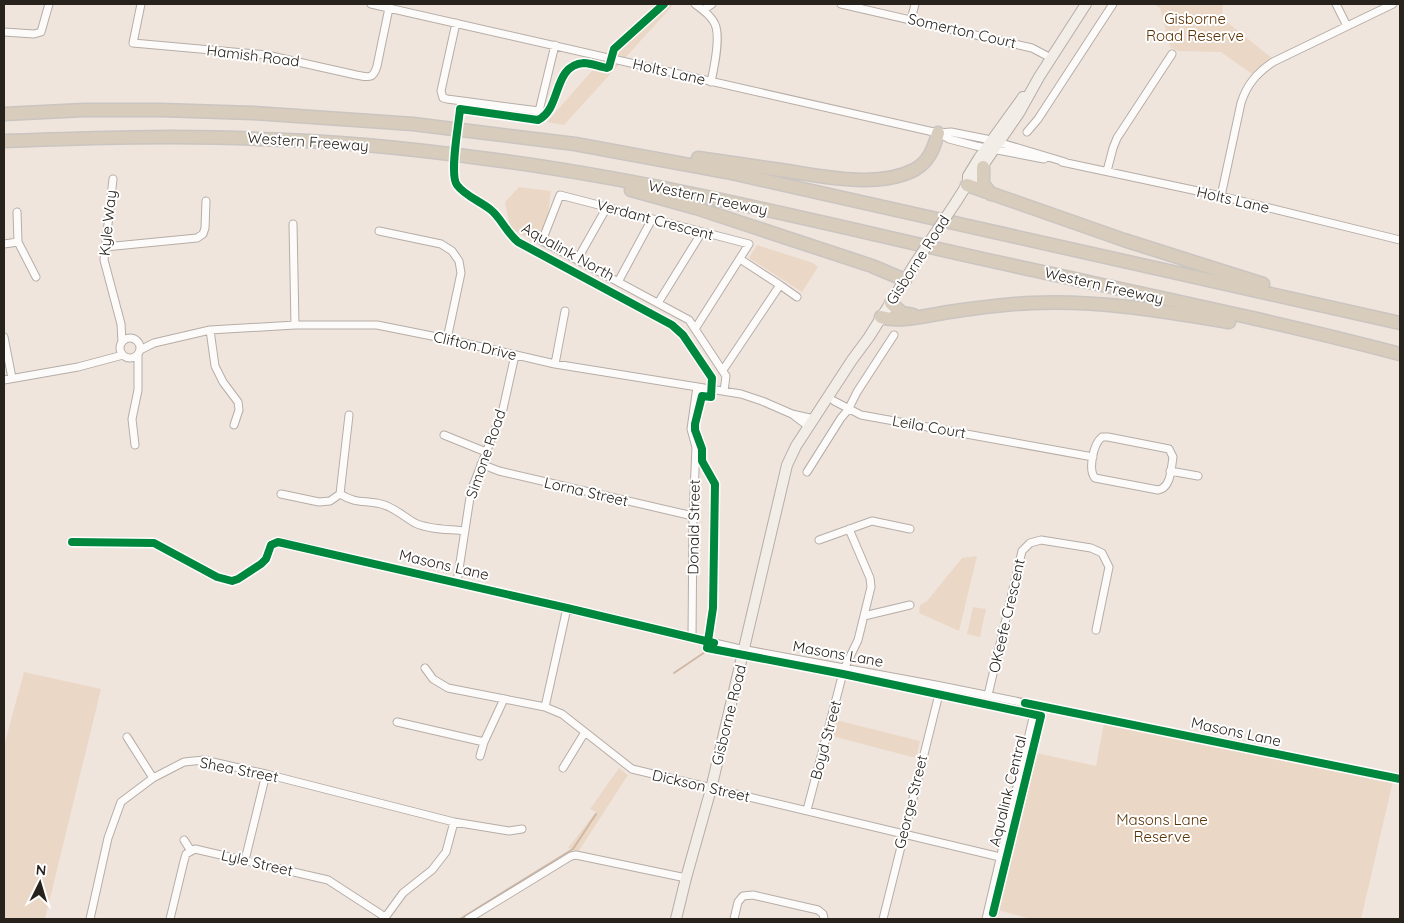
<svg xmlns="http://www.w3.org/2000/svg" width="1404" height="923" viewBox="0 0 1404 923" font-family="Quicksand,sans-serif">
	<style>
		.green { fill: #ebd7c6 }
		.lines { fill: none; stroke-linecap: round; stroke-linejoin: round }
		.stream { stroke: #d1b8a4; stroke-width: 2 }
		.street-casing { stroke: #b5ada7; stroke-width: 9 }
		.secondary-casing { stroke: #b5ada7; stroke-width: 12 }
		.highway-casing { stroke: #cac5c1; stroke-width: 15 }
		.street { stroke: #fdfbfa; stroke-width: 7 }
		.secondary { stroke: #f2ede7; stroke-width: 10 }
		.highway { stroke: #d8ccbc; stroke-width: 12 }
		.secondary-bridge-casing { stroke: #b5ada7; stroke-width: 12; stroke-linecap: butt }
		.secondary-bridge { stroke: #f2ede7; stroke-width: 10 }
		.cycleway-casing { stroke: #fff; stroke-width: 11 }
		.cycleway { stroke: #00873e; stroke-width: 8 }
		.labels { text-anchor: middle; stroke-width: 4; stroke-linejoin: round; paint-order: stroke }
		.park-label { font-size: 15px; fill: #5c3203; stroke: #fff }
		.street-label { font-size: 15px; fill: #28221c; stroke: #fff }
	</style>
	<rect width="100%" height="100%" fill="#efe5dd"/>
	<!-- green -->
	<path class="green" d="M661,4H674L564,125L547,122L604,57Z
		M1153,4H1223L1222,18L1273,59L1252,74L1221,52L1178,51L1170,47L1160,8Z
		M519,187L551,191L548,214L538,244L510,228L505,202Z
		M757,245L813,263L818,267L802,292L749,258Z
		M977,556L959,631L919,613L920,605L927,601L962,558Z
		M973,607L986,609L980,637L967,634Z
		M24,672L101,689L45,919H4V746Z
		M832,719L920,741L916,758L828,735Z
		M1104,723L1393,781L1361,919H1031L998,910L1032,752L1096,766Z
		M619,768L628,775L578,852L568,848L596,812L590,809Z"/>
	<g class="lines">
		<!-- stream -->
		<path class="stream" d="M674,673L708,650
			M460,919L573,849L596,814"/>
		<defs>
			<path id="street" d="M141,4L133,43L267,55L356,75C368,77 373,80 377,66L389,8
				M371,4L894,123L938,133L951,132L991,140L1065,162
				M695,4C703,10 713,17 716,27C720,41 714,68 711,82
				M841,4L1032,48L1051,58
				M1336,4L1347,26
				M703,10L712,4
				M911,20L915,4
				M456,23L441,91L443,98L447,99L539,111L555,45
				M4,32L34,34L41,32L49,4
				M1027,132L1038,119L1113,4
				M939,133L949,139L976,146L1044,159
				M1062,162L1221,196L1400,240
				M1107,171L1113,148L1117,138L1172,54
				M113,179L104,260L121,324L122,342
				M1221,196L1241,103C1247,84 1257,73 1273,62L1393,4
				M17,212L18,242L36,277
				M293,224L295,325
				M379,231L441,244L452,251L459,261L461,273L447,339
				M4,244L18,242
				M105,247L197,238L203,234L205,228L206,201
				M577,260L607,207
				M618,282L652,219
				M780,285L797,297
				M658,303L702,232
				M695,329L749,244L560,195L542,241L689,320L726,376L724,391
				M210,330L215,366L223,382L238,402L239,410L234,425
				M4,337L12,378
				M120 348a10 10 0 1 1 20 0a10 10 0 1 1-20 0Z
				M140,350L154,343L210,330L295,325H377L447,339L555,364L741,394L762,401L792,414L814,419
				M555,364L565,311
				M723,370L780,285L740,259
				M4,380L78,367L123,355
				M834,401L861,415L1093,457
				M792,414L809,427
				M349,415L340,494C356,504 365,500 381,504C394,507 404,517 415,523C430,530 449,529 465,531
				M444,435L486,452
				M1102,437H1108L1169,449L1173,457C1171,469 1171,488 1158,490L1095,478C1088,470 1093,444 1102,437Z
				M135,445L132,419L138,390V354
				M481,464L499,471L693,516
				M1170,471L1198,476
				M807,472L841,418L848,410L857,392L894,335
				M281,494L319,502L330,501L340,494
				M819,540L872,521L910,529
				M72,542L154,543L217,577L232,581L238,579L261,564L266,559L271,545L278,542L286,543L736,648L941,686L1400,779
				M457,582L471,491L503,409L515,355
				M864,616L910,605
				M692,638L693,516L696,447L691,429L697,387
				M425,668L433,679L448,688L545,707L562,714L632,769L1000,857
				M988,695L1022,551L1030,543L1041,540L1091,548L1102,553L1109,567L1096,630
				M545,707L567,608
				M397,722L484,742
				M127,737L153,778
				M480,756L484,742L504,699
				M563,768L585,732
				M807,810L844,669L858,640L871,587L870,578L849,529
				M184,840L191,851
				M245,860L266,774
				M90,919L108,838L121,802L153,778L184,762L204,760L266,774L454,822L509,831L522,829
				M170,919L184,861L186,854L195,849L328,880L385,917
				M384,919L403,893L432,870L446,852L454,822
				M468,919L571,856L576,855L686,878
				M734,919L738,902L743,896L753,895L818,910L823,914L824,919
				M883,919L941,686
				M986,919L1036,705"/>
			<path id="secondary" d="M968,183V176L979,158L1023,97
				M956,202L968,183L973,180L1019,113L1039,77L1086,4
				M676,919L686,878L711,789L787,465L796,446L852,360L869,337L916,262"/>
			<path id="highway" d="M4,114L84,110H161L253,113L413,124L575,144L727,172L1400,323
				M4,141C89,138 175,135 260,139C334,141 408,148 480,158C650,179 817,222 983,259C1122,290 1263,318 1400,354
				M698,158C726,162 753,166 781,170C821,176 877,189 914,170C929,162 934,148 938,133
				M983,167V184L991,194
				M967,185L1124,240L1263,284
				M631,190L696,208L872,266L905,280
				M891,303L902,313L913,315
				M881,317C900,323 930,315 949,312C977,308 1004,304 1032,303C1099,300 1163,311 1229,322"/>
		</defs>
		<!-- street casing -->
		<use href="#street" class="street-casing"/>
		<!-- secondary casing -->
		<use href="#secondary" class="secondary-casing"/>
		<!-- highway casing -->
		<use href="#highway" class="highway-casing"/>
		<!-- street -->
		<use href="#street" class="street"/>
		<!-- secondary -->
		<use href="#secondary" class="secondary"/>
		<!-- highway -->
		<use href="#highway" class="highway"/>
		<defs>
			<path id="secondary-bridge" d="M916,262L956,202"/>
		</defs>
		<!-- secondary-bridge casing -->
		<use href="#secondary-bridge" class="secondary-bridge-casing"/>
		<!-- secondary-bridge -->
		<use href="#secondary-bridge" class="secondary-bridge"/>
		<defs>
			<path id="cycleway" d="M664,4L614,49L609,67L607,68C600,67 591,63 584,63C552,65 562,109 538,120L460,109C459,123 449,175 457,185C465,196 480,201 491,210C501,218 506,232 518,242L672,325L683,335L712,378L711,397L702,396L695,424V430L702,449V461L715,484L713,608L707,648L843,674L1041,716L993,913
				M72,542L154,543L217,577L232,581L238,579L261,564L266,559L271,545L278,542L567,608L714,643
				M1025,703L1400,779"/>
		</defs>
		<!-- cycleway casing -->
		<use href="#cycleway" class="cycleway-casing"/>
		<!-- cycleway -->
		<use href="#cycleway" class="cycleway"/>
	</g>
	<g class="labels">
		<!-- park labels -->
		<g class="park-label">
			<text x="1195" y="24">Gisborne<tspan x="1195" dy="17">Road Reserve</tspan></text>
			<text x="1162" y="825">Masons Lane<tspan x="1162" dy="17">Reserve</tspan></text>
		</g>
		<!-- street labels -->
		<g class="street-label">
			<text transform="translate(962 31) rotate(13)" y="5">Somerton Court</text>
			<text transform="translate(253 56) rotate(7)" y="5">Hamish Road</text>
			<text transform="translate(669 72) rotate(13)" y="5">Holts Lane</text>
			<text transform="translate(308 142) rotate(4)" y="5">Western Freeway</text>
			<text transform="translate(708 198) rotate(12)" y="5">Western Freeway</text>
			<text transform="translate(1233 200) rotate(13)" y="5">Holts Lane</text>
			<text transform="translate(655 220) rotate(15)" y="5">Verdant Crescent</text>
			<text transform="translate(108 223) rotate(-84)" y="5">Kyle Way</text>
			<text transform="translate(568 252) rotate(29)" y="5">Aqualink North</text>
			<text transform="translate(918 260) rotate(-57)" y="5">Gisborne Road</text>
			<text transform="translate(1104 286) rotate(13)" y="5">Western Freeway</text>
			<text transform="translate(475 346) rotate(13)" y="5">Clifton Drive</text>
			<text transform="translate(929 427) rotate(10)" y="5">Leila Court</text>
			<text transform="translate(486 454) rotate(-71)" y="5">Simone Road</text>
			<text transform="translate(586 492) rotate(13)" y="5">Lorna Street</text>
			<text transform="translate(694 527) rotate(-89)" y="5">Donald Street</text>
			<text transform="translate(444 565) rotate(13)" y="5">Masons Lane</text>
			<text transform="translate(1007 616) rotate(-77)" y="5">OKeefe Crescent</text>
			<text transform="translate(838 654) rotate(10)" y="5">Masons Lane</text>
			<text transform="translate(729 715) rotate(-76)" y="5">Gisborne Road</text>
			<text transform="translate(1236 732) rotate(12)" y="5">Masons Lane</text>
			<text transform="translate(826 740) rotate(-75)" y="5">Boyd Street</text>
			<text transform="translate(239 770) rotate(11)" y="5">Shea Street</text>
			<text transform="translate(701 786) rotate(13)" y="5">Dickson Street</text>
			<text transform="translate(1008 791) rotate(-76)" y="5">Aqualink Central</text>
			<text transform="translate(911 802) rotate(-76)" y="5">George Street</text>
			<text transform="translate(257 863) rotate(13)" y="5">Lyle Street</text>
		</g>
	</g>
	<!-- border -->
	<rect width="1404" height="923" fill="none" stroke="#28221c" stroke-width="10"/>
	<!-- north arrow -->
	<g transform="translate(40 883) rotate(5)" stroke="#ffffff" stroke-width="4" paint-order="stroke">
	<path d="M0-4L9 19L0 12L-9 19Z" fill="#28221c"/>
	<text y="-8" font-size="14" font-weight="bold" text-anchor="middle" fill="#28221c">N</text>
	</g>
</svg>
